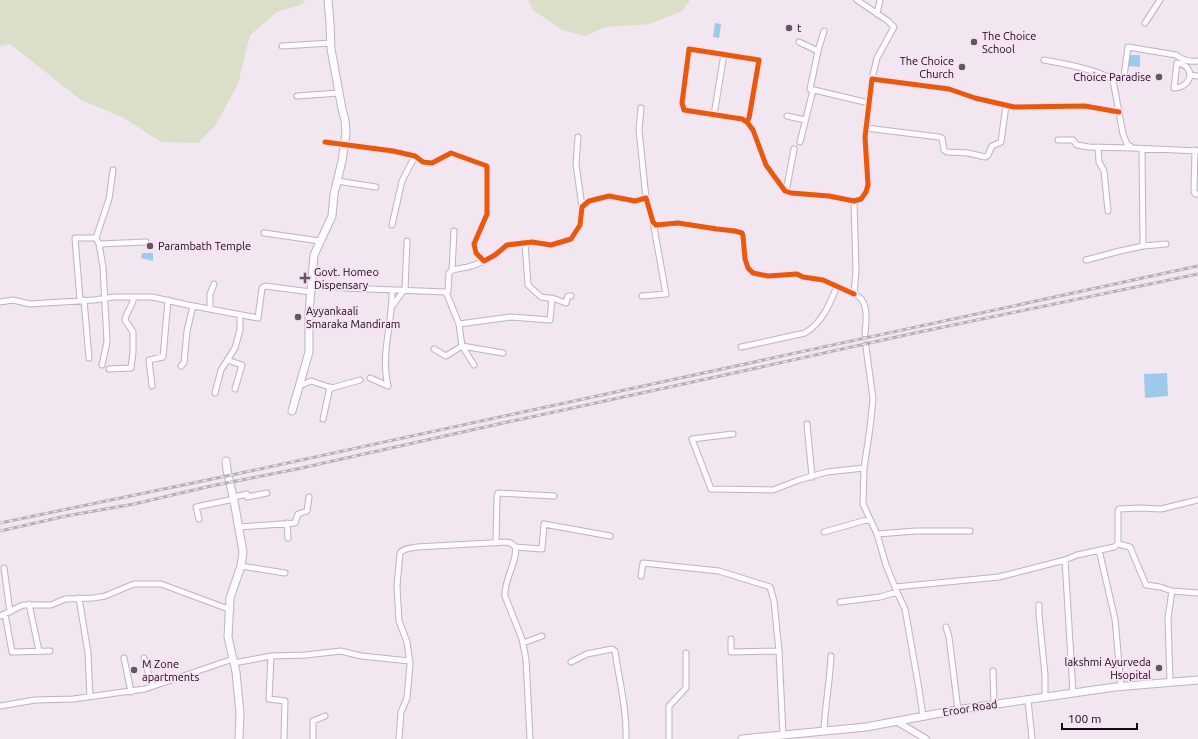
<svg xmlns="http://www.w3.org/2000/svg" width="1198" height="739" viewBox="0 0 1198 739" font-family="Ubuntu,sans-serif">
	<style>
		.green { fill: #dbdfc9 }
		.water { fill: #9fc9ea }
		.lines { fill: none; stroke-linecap: round; stroke-linejoin: round }
		.minor-tunnel { stroke: #d0c5d0; stroke-width: 5; stroke-dasharray: 5 2.5; stroke-linecap: butt }
		.minor-casing { stroke: #beb4bd; stroke-width: 7 }
		.tertiary-casing { stroke: #beb4bd; stroke-width: 8 }
		.secondary-casing { stroke: #beb4bd; stroke-width: 9 }
		.minor { stroke: #fdfbfd; stroke-width: 5 }
		.tertiary { stroke: #fdfbfd; stroke-width: 6 }
		.secondary { stroke: #fdfbfd; stroke-width: 7 }
		.rail-casing { stroke: #b4b0b4; stroke-width: 3 }
		.rail { stroke: #f8e0f5; stroke-width: 1.5; stroke-dasharray: 4.5; stroke-linecap: butt }
		.cycleway-casing { stroke: #f8e0f5; stroke-width: 8 }
		.cycleway { stroke: #e8590c; stroke-width: 5 }
		.poi-dot { fill: #605860; stroke: #f8e0f5; stroke-width: 1.5 }
		.labels { text-anchor: middle; stroke-width: 3.5; stroke-linejoin: round; paint-order: stroke }
		.poi-label { font-size: 11px; fill: #120b12; stroke: #f8e0f5; text-anchor: start }
		.street-label { font-size: 11px; fill: #120b12; stroke: #f8e0f5 }
	</style>
	<rect width="100%" height="100%" fill="#f2e6f1"/>
	<!-- green -->
	<path class="green" d="M0,0H306L301,5L277,12L250,35L238,84L215,126L198,143L161,142L124,118L81,100L10,44L0,46Z
		M528,0H690L682,11L650,24L605,27L585,36L562,30L533,10Z"/>
	<!-- water -->
	<path class="water" d="M715,23L721,24L719,38L713,37Z
		M1129,55H1140V67L1128,66Z
		M142,253H153V261L141,258Z
		M1167,373L1168,396L1145,398L1144,374Z"/>
	<g class="lines">
		<!-- minor-tunnel -->
		<path class="minor-tunnel" d="M865,334L866,347"/>
		<defs>
			<path id="minor" d="M857,0L888,21L894,27L877,58L872,79
				M877,14L880,0
				M1145,23L1160,0
				M799,42L818,51L810,89L869,103
				M282,46L331,43
				M818,51L824,31
				M1044,60C1061,63 1100,70 1113,80L1123,134L1127,144L1133,148L1198,151
				M1177,63C1195,65 1194,87 1174,88Z
				M1190,75L1198,76
				M1113,80L1120,79L1124,76L1128,47L1176,55C1182,60 1190,62 1198,61
				M297,96L339,93
				M641,108L639,130L646,198
				M714,115L724,54
				M787,116L805,120
				M747,122L749,118L759,60L689,49L682,103L684,110L742,119L747,122L753,130L766,165L785,191L791,193L829,196L854,201L861,199L866,192L868,185L865,137L872,79L949,89L975,98L1014,107L1085,106L1119,112
				M866,128L939,137L942,138L944,150L947,152L968,153L985,157L988,155L992,146L1001,142L1006,105
				M578,137L576,164L582,207
				M1058,140H1073L1077,145L1089,147L1132,148
				M325,142L393,151L415,156L423,162L432,163L451,153L487,166V214L474,244L476,253L484,261L495,255L507,245L532,242L551,245L571,239L580,225L582,207L589,201L609,196L635,201L646,198L653,222L656,225L678,223L717,229L735,231L742,233L743,236L745,259L748,268L753,273L768,276L797,274L803,277L823,280L854,294
				M800,142L813,90
				M1098,147L1099,162L1104,171L1108,211
				M1195,150L1194,191L1195,194H1198
				M337,181L376,187
				M786,192L794,149
				M854,201L856,271L854,294C870,300 866,321 865,334
				M392,225L402,181L415,156
				M264,233L320,241
				M96,238L109,199L113,170
				M525,243L528,285L541,297L555,299L566,303L568,296H571
				M1143,246L1166,244
				M1086,260L1120,251L1143,246L1142,149
				M452,270L454,231
				M312,284L345,288L446,292L448,291L449,273C454,267 464,269 471,266C476,265 480,262 484,261
				M405,290L407,241
				M446,292L459,324
				M642,296L666,294L653,222
				M80,300L75,238H96L99,244
				M84,300L89,358
				M0,302L13,300L30,304L94,300L114,297H152L188,305L258,318L262,288L265,286L311,292
				M393,305L404,290
				M210,309V294L214,284
				M741,347L805,333C822,323 830,304 837,286
				M866,347L873,399L870,428L864,468L863,504L877,534L886,565L897,592
				M434,349L446,356L462,346L474,365
				M503,353L462,346L459,324L511,317L550,320L552,298
				M227,360L242,365L235,389
				M102,365L107,342L103,267L99,244L146,242
				M181,366L184,363L187,331L193,306
				M109,369L131,368L133,352V332L125,320C127,309 132,309 134,297
				M370,378L388,386C380,354 393,322 392,290
				M152,386L149,360L163,357L168,300
				M299,386L311,381L332,388L360,380
				M215,393L221,370L235,348L240,330V315
				M323,419L330,387
				M807,424L812,477
				M733,434L692,439L711,489L773,490L799,480L827,472L864,468
				M234,497L247,494V497L267,493
				M199,519L196,507L234,499
				M287,523L288,538
				M239,527L295,523L298,514L307,511L309,497
				M824,532L870,519
				M877,534L916,531H970
				M496,543L497,497L498,493L554,496
				M1118,544L1130,547L1146,585L1160,587L1172,591L1198,593
				M515,547L542,549L544,524L610,536
				M1099,550L1115,619L1121,686
				M1065,560L1073,693
				M241,566L285,573
				M4,568L10,612
				M641,576L643,563L719,571L770,587L774,601L779,651
				M895,587L999,577L1065,560L1077,555L1114,547L1118,544V511L1119,509L1140,508L1161,509L1198,500
				M79,598L88,653L90,697
				M840,602L880,597L897,592L905,609L918,683L923,716
				M29,604L39,651
				M1039,605V614L1045,675V697
				M5,614L12,652L50,651
				M0,616L23,605H51L65,599L93,598L105,596L134,584H161L231,610
				M946,627L949,637L958,710
				M731,639V652L779,651L783,735
				M523,643L542,636
				M271,656L306,655L341,651L361,656L410,661
				M124,658L131,692
				M144,658L152,686
				M571,662L587,654L612,649L615,651C619,680 627,709 626,739
				M234,663L271,656L269,699L285,701L284,739
				M993,671L994,705
				M1170,682L1168,618L1172,591
				M1028,700L1032,739
				M0,706L35,700L73,699L145,689L233,659
				M824,731C825,705 830,681 831,656
				M313,739V721L325,716
				M399,739L401,712L407,698L410,664L407,642L399,621L397,586L400,553C404,548 411,548 417,547L507,542C510,543 513,543 515,547C519,558 503,582 505,596L522,639L526,659L530,739
				M669,739V706L686,688V653"/>
			<path id="tertiary" d="M896,721L926,739"/>
			<path id="secondary" d="M292,411L309,352V313L314,255L332,216L334,194L342,161L346,133L345,120L342,109L331,49L330,23L328,0
				M226,461L227,470L234,501L243,552L241,566L230,598L228,637L236,672L240,713L239,739
				M742,739L866,727L962,709L1115,687L1198,680"/>
		</defs>
		<!-- minor casing -->
		<use href="#minor" class="minor-casing"/>
		<!-- tertiary casing -->
		<use href="#tertiary" class="tertiary-casing"/>
		<!-- secondary casing -->
		<use href="#secondary" class="secondary-casing"/>
		<!-- minor -->
		<use href="#minor" class="minor"/>
		<!-- tertiary -->
		<use href="#tertiary" class="tertiary"/>
		<!-- secondary -->
		<use href="#secondary" class="secondary"/>
		<defs>
			<path id="rail" d="M0,523L241,473L1198,266
				M0,531L66,516L134,504L211,486L297,469L503,423L734,373L910,334L1198,274"/>
		</defs>
		<!-- rail casing -->
		<use href="#rail" class="rail-casing"/>
		<!-- rail -->
		<use href="#rail" class="rail"/>
		<defs>
			<path id="cycleway" d="M747,122L749,118L759,60L689,49L682,103L684,110L742,119L747,122L753,130L766,165L785,191L791,193L829,196L854,201L861,199L866,192L868,185L865,137L872,79L949,89L975,98L1014,107L1085,106L1119,112
				M325,142L393,151L415,156L423,162L432,163L451,153L487,166V214L474,244L476,253L484,261L495,255L507,245L532,242L551,245L571,239L580,225L582,207L589,201L609,196L635,201L646,198L653,222L656,225L678,223L717,229L735,231L742,233L743,236L745,259L748,268L753,273L768,276L797,274L803,277L823,280L854,294"/>
		</defs>
		<!-- cycleway casing -->
		<use href="#cycleway" class="cycleway-casing"/>
		<!-- cycleway -->
		<use href="#cycleway" class="cycleway"/>
	</g>
	<!-- markers -->
	<g class="poi-dot">
		<circle cx="789" cy="28" r="4"/>
		<circle cx="974" cy="42" r="4"/>
		<circle cx="962" cy="67" r="4"/>
		<circle cx="1159" cy="77" r="4"/>
		<circle cx="150" cy="246" r="4"/>
		<path d="M303 272h4v4h4v4h-4v4h-4v-4h-4v-4h4z"/>
		<circle cx="298" cy="317" r="4"/>
		<circle cx="1159" cy="668" r="4"/>
		<circle cx="134" cy="670" r="4"/>
	</g>
	<g class="labels">
		<!-- poi labels -->
		<g class="poi-label">
			<text x="797" y="32">t</text>
			<text x="982" y="40">The Choice<tspan x="982" dy="13">School</tspan></text>
			<text x="954" y="65" text-anchor="end">The Choice<tspan x="954" dy="13">Church</tspan></text>
			<text x="1151" y="81" text-anchor="end">Choice Paradise</text>
			<text x="158" y="250">Parambath Temple</text>
			<text x="314" y="276">Govt. Homeo<tspan x="314" dy="13">Dispensary</tspan></text>
			<text x="306" y="315">Ayyankaali<tspan x="306" dy="13">Smaraka Mandiram</tspan></text>
			<text x="1151" y="666" text-anchor="end">lakshmi Ayurveda<tspan x="1151" dy="13">Hsopital</tspan></text>
			<text x="142" y="668">M Zone<tspan x="142" dy="13">apartments</tspan></text>
		</g>
		<!-- street labels -->
		<g class="street-label">
			<text transform="translate(970 708) rotate(-9)" y="4">Eroor Road</text>
		</g>
	</g>
	<!-- scale -->
	<path d="M1062 723v6h75v-6" fill="none" stroke="#120b12" stroke-width="2"/>
	<text x="1068" y="723" font-size="12" fill="#120b12" stroke="#f8e0f5" stroke-width="3" paint-order="stroke">100 m</text>
</svg>
